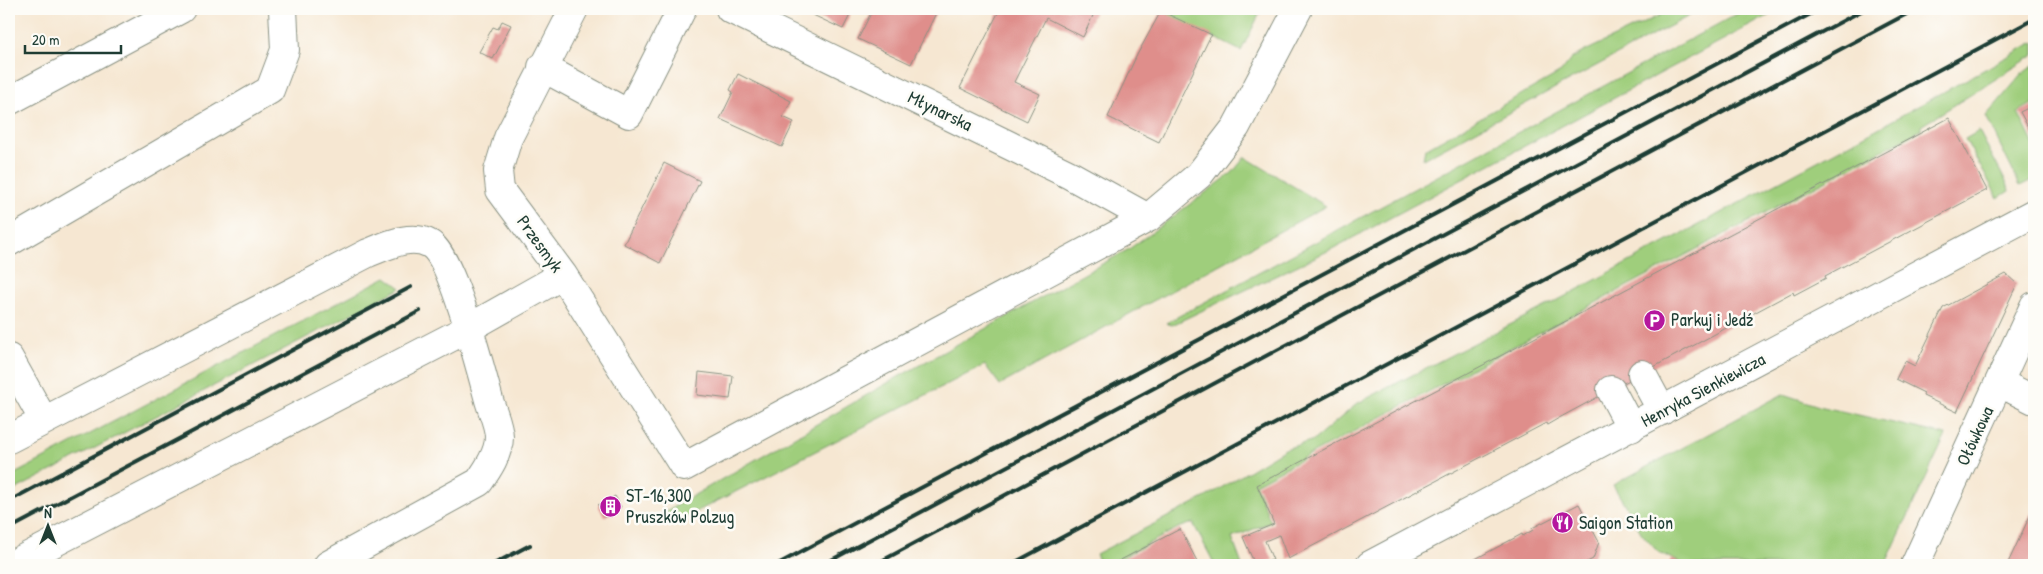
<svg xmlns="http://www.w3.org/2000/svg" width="2043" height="574" viewBox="0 0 2043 574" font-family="'Patrick Hand',sans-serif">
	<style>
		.green { fill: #9fce7c; stroke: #5f8658 }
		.building { fill: #df8e8b }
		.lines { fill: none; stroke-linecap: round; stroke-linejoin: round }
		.minor-casing { stroke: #8a9283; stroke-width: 30 }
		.minor { stroke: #fff; stroke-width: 28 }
		.rail { stroke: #1f3d34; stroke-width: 4 }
		.labels { text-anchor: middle; stroke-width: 5; stroke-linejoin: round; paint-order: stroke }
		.street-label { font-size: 18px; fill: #1f3d34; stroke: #fdfcf7 }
		.poi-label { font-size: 18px; fill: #1f3d34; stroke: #fdfcf7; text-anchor: start }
	</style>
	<rect width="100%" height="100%" fill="#fdfcf7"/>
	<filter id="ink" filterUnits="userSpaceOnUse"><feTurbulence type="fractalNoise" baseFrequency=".02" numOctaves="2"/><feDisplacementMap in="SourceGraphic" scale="10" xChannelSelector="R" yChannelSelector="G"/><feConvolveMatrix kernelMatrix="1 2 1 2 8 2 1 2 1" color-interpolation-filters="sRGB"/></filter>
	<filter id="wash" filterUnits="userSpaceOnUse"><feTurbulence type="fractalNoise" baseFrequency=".0096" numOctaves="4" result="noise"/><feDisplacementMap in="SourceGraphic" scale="20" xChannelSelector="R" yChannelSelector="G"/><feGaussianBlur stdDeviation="1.12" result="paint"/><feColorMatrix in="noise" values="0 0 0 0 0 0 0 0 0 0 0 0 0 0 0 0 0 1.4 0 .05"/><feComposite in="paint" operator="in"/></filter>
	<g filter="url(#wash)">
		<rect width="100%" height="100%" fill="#f6e7d2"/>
		<!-- green -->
		<path class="green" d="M1157,9H1262L1241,51Z
			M1673,9H1702L1423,159L1425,149L1561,72L1571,59L1583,52Z
			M1746,9H1781L1332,249L1172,325L1166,323Z
			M2034,42V55L1921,126V130L1255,484L1271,522L1232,538L1242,565H1215L1193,523L1178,528L1108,565H1101L1096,554L1206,497L1285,449L1314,440L1358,403L1560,299L1853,142Z
			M2034,65V103L2018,112L2034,145V179L2020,186L1986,116L2023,73Z
			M1979,131L2008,186L2009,191L1998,198L1965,139Z
			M1245,157L1326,206L1000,385L985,365L682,519L660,515L891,381L1129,249L1232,173Z
			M386,277L401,288L9,493V477Z
			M1783,394L1819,406L1946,435L1885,565H1685L1658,552L1642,534L1613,485Z"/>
		<g id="blocks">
			<!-- building -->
			<path class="building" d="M800,9H853L843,29Z
				M873,9H932L937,11L911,64L858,39Z
				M1000,9H1096L1083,37L1046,18L1014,82L1040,94L1027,121L960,88Z
				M1161,11L1212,35L1209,39L1159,142L1108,117L1137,55Z
				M502,21L511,25L493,59L479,52L493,27L498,29Z
				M738,74L791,101L783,117L794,122L782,147L720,119L733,92L730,90Z
				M2034,105V138L2020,112Z
				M1949,118L1987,190L1825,276L1826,278L1794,295L1793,292L1559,418L1547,425L1546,423L1288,559L1279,535L1265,541L1273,560L1255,565L1243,537L1274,524L1257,485Z
				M664,163L700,181L660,263L624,244Z
				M2006,274L2017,284L1957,412L1923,396L1924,393L1896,379L1905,361L1915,366L1943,308Z
				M699,372L733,376L730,399L697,395Z
				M615,496L621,507L604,517L598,505Z
				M1579,504L1599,542L1593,559L1581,565H1464L1522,534L1523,536L1533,530L1532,528Z
				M2034,507V565H2007Z
				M1180,529L1197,561L1189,565H1111Z
				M1671,559L1685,565H1668Z"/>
		</g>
	</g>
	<g filter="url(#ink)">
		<use href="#blocks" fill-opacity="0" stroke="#8a9283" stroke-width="1"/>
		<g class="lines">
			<defs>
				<path id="minor" d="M574,9L508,138L498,171L500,190L563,275L684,467L1148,218L1199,175L1236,127L1298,9
					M730,9L1070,175L1148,218
					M542,67L629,114L682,9
					M9,101L181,9
					M9,242L270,90L285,50L283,9
					M9,358L44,421
					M1642,374L1662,411
					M2000,383L2034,400
					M1611,390L1631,428
					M9,439L368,253C386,246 411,233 430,244C452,257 481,371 489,400C492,411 499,425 499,437C499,453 488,469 479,482L328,565
					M11,565L469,328L563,275
					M1370,565L2034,213
					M1915,565L2034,306"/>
			</defs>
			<!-- minor casing -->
			<use href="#minor" class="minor-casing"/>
			<!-- minor -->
			<use href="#minor" class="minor"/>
			<!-- rail -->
			<path class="rail" d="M9,501L411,287
				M9,529L420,311
				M492,565L530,545
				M776,565L1820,9
				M822,565L1865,9
				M874,565L1916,9
				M1010,565L2034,19"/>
		</g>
	</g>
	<!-- icons -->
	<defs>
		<symbol id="parking-disc" viewBox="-11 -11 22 22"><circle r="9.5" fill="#b5179e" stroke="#fdfcf7"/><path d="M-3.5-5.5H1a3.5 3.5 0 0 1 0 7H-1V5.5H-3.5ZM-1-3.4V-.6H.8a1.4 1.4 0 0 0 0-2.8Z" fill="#fff"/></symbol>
		<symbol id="building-disc" viewBox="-11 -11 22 22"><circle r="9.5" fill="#b5179e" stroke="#fdfcf7"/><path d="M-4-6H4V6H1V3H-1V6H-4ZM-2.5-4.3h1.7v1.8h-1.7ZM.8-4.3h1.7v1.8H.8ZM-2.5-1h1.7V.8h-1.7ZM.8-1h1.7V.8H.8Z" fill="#fff"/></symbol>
		<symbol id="restaurant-disc" viewBox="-11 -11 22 22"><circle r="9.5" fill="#b5179e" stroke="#fdfcf7"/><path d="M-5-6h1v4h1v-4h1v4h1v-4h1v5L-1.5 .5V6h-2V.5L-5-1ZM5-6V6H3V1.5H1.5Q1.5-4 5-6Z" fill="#fff"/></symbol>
	</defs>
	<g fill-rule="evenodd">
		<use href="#parking-disc" x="1642" y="308" width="25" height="25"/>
		<use href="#building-disc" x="598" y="494" width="25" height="25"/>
		<use href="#restaurant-disc" x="1550" y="510" width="25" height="25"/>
	</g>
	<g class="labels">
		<!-- street labels -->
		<g class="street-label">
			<text transform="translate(940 111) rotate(26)" y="6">Młynarska</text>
			<text transform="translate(540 244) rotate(54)" y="6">Przesmyk</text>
			<text transform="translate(1703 390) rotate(-28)" y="6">Henryka Sienkiewicza</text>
			<text transform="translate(1975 436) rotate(-65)" y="6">Ołówkowa</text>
		</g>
		<!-- poi labels -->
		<g class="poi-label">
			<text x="1671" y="326">Parkuj i Jedź</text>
			<text x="626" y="502">ST-16,300<tspan x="626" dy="21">Pruszków Polzug</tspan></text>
			<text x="1579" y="529">Saigon Station</text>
		</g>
	</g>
	<!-- margin -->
	<rect width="2043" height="574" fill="none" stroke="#fdfcf7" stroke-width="30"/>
	<!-- north arrow -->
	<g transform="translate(48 526)" stroke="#fdfcf7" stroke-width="4" paint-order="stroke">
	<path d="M0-4L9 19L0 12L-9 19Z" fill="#1f3d34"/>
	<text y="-8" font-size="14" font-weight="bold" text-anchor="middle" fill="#1f3d34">N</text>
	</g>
	<!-- scale -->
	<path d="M25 45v8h96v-8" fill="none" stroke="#1f3d34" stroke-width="2.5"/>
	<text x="32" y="45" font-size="15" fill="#1f3d34" stroke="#fdfcf7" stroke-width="4" paint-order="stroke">20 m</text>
</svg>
